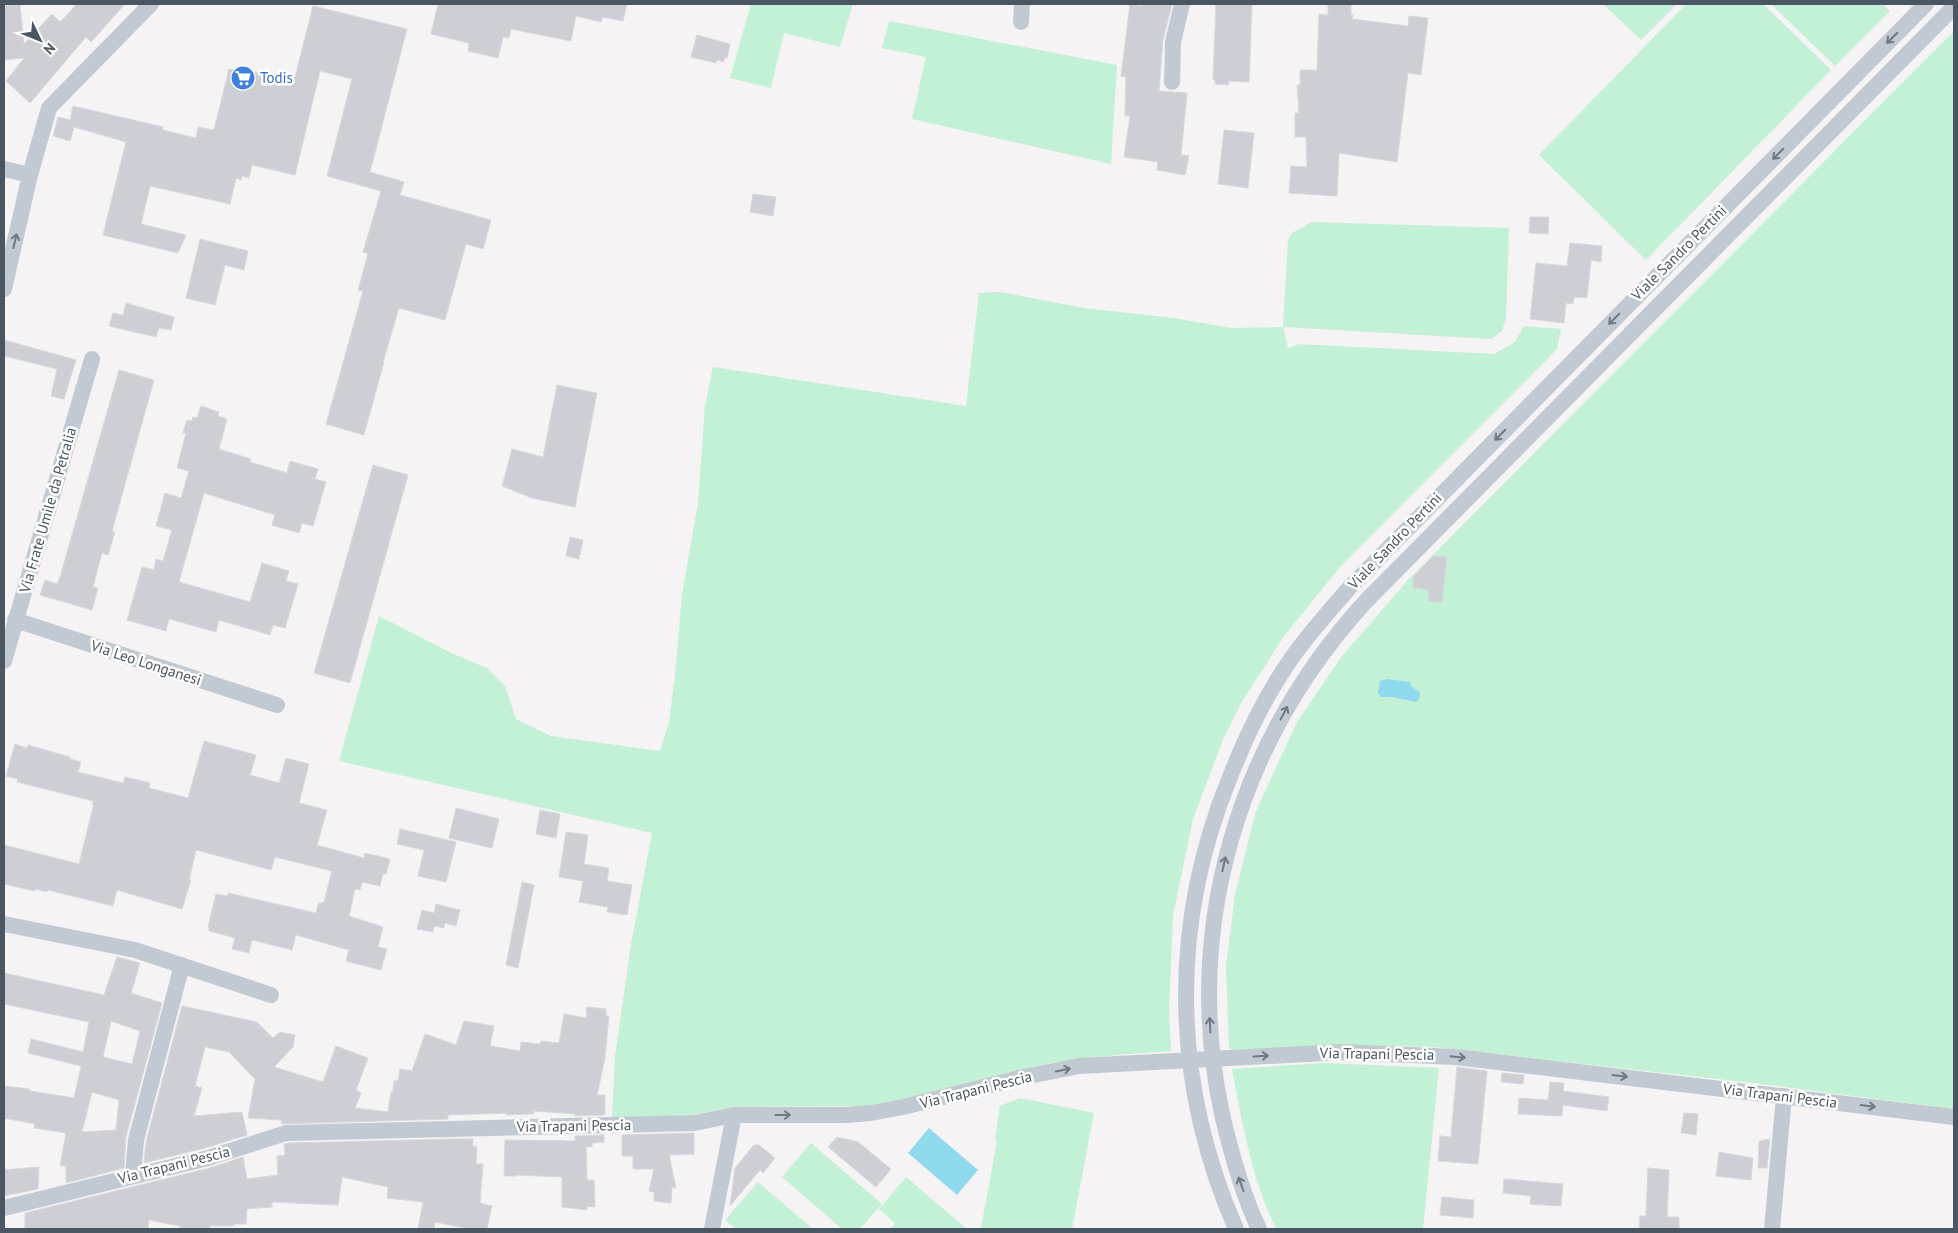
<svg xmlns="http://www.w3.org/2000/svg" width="1958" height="1233" viewBox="0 0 1958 1233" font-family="'PT Sans',sans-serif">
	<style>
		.green { fill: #c3f1d5 }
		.water { fill: #90daee }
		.building { fill: #cdcfd5; stroke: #d7d9de; fill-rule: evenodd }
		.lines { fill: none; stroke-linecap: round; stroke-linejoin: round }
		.street { stroke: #c1cad2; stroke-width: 16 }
		.oneway { stroke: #6e7983 }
		.labels { text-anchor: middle; stroke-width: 5; stroke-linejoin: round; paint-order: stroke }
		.shop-label { font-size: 15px; fill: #366cbe; stroke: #fff; text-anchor: start }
		.street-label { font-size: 15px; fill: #4a5661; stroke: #fff }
	</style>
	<rect width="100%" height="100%" fill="#f5f3f3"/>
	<!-- green -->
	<path class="green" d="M751,4H853L840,47L784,33L771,88L730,78Z
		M1603,4H1677L1641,40Z
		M1686,4H1763L1831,70L1646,260L1539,155Z
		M1771,4H1882L1890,11L1835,66Z
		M889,21L1117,65L1111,164L912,119L926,57L882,48Z
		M1954,31V1109L1753,1083L1434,1047L1343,1045L1232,1050L1229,1047L1226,967L1235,894L1256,811L1297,722L1342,656L1408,580Z
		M1312,222L1509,228L1506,318L1502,331L1491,339L1283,327L1288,348L1299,344L1494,354L1515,342L1524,326L1561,329L1557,349L1341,566L1284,636L1243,700L1224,737L1193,819L1173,916L1169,1012L1171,1051L1116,1055L1056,1062L904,1099L865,1106L734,1107L691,1115L612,1118L615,1056L631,944L652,833L339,761L379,616L453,654L487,668L505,686L516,719L551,736L660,751L669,722L675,676L682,594L698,503L705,406L713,367L966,406L979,293L1001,292L1084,308L1174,318L1232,328L1283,327L1288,240L1292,233Z
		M1324,1063L1439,1068L1423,1229H1276C1252,1179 1242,1123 1232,1069Z
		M1020,1098L1094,1113L1072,1229H990L981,1228L997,1141L995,1140L1000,1106Z
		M811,1143L882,1204L860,1229H842L782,1177Z
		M906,1177L967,1229H890L895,1223L879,1209Z
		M758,1182L813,1229H736L725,1220Z"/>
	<!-- water -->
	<path class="water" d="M1387,679L1410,682L1412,687L1420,692L1419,699L1416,702L1392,697H1381L1378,693L1380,681Z
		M929,1128L978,1170L957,1195L908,1153Z"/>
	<!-- building -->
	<path class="building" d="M20,4L24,44L52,14L60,22L77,4H125L91,42L86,37L30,103L6,81L24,58L4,60V6Z
		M438,4H627L623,21L603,17L601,22L576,16L571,41L511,29L509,38L503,37L498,58L468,51L469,43L431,34Z
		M1130,4L1141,6L1142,4H1172L1163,40L1159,91L1187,93L1181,155L1189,156L1185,175L1157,170L1158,162L1124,157L1130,116H1125L1126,77L1121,76Z
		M1216,4H1252L1249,82L1229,81L1228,85L1215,84V80L1213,79Z
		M1328,4H1351V15H1353L1352,19L1408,26L1409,16L1428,18L1421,75L1408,73L1397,162L1339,153L1337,196L1289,193L1291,166L1307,167L1306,137H1295V113H1299L1297,85H1300V70H1317L1319,14L1328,15Z
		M313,6L407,29L370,172L404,182L400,195L491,220L483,249L466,244L445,320L399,308L383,362H384L364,435L326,424L363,291L358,290L368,254L363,252L381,191L327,176L352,79L320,71L295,175L252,165L249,178L242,176L241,180L236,178L230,204L150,186L141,224L186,235L178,253L103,235L126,142L74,127L70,141L53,136L58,117L70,120L73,106L163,127V130L196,138L198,127L214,130L229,69L295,77Z
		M697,35L730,44L727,58L725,57L724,62L717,60L716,63L691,57Z
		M1224,130L1254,133L1248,188L1218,184Z
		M753,194L776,197L773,216L750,212Z
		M1530,217H1549L1548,234L1529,233Z
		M200,239L248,251L244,270L225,265L215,305L186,298Z
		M1570,243L1602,246L1601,262L1591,260L1587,298L1574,297L1573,304L1566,303L1564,323L1530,319L1536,263L1567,266Z
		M126,303L174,317L171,330L159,328L156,337L109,326L113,313L123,315Z
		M4,340L76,360L64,399L51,396L57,369L4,356Z
		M119,370L154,380L112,531L115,532L108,555L102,553L93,587L98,588L92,610L40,595L45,580L57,584L60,577Z
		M557,385L597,393L575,507L532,498L502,486L512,449L543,457Z
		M201,406L219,412L218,416L227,419L219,449L251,459L250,462L287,473L290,461L318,469L315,479L326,482L313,526L302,523L299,533L272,525L275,515L204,493L179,582L250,602L262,563L289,571L286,581L298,584L285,628L273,625L270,635L219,620L216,632L169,619L166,631L127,620L142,567L154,570L156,559L163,561L172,530L156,526L165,493L181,498L189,471L177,468L186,433H183L187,420L192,421L193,417L197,418Z
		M373,465L408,475L350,683L314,673Z
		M570,537L583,540L579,559L566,556Z
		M1433,556L1447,557L1442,602L1428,601L1429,590L1412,588L1414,576Z
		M204,741L256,755L250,775L279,783L286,758L309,764L299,803L327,810L317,845L364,858L365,853L390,859L386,874H383L380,886L362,882L360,890L355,889L349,916L383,927L378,947L387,949L381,970L346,961L349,950L296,935L292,950L252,940L249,953L232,949L235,938L209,931V928L208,927L216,894L228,896V893L316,913L318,904L324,902L332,871L275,857L271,870L196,850L189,880H191L182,909L117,890L113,906L48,890L47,892L36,889L35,891L4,884V845L79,864L93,807V801L17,782L18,779L6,776L15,744L27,748L28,745L70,757V759L81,762L78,772L123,783L125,777L150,783L149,788L188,798Z
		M456,808L499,819L492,848L449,838Z
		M540,810L560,814L556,838L536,834Z
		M400,829L456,842L446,882L418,876L424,850L397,844Z
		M566,832L588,835L584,864L609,868L607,881L632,885L627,915L607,912L608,907L579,902L583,881L559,877Z
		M522,882L534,885L518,968L506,965Z
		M436,904L460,910L456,926L445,923L444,928L434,926L433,932L417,929L422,910L434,913Z
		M117,957L140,963L131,993L162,1003L126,1137L124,1168L66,1183V1166H60L66,1133L34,1128L35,1124L4,1118V1086L30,1089V1091L74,1098L81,1066L28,1053L31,1039L83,1052L89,1022L4,1004V973L104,995ZM111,1021L140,1031L132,1064L103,1057ZM92,1092L119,1100L116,1130L82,1132Z
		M182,1006L257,1022L273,1038L280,1032L295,1035L293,1047L274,1067L323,1082L336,1046L368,1058L356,1090L361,1093L355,1108L388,1112L391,1092H393L394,1081H398L400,1069L412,1071L425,1034L456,1045L464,1021L494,1026L490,1046L520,1051L521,1042L540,1044L541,1041L559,1043L564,1014L587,1018L586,1007L606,1009V1016H609L605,1058L597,1095H605V1115L575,1116V1114L534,1111V1114L506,1115V1113L448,1115V1119L282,1124L281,1120L248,1118L255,1079L229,1052L205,1047L195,1086L202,1088L194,1116L242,1112L247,1135L205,1148L144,1163L146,1142Z
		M1457,1067L1487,1071L1478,1164L1438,1161L1440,1136L1451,1137Z
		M1502,1073L1524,1075L1523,1084L1501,1082Z
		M1550,1082L1564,1083L1563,1091L1609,1097L1607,1111L1563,1105L1562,1116L1518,1114L1519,1098L1548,1100Z
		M1684,1113L1698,1114L1696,1135L1681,1133Z
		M694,1133V1154L669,1155L676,1188L672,1187L671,1203L654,1201V1192L649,1191L654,1169H633V1156H622V1135Z
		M604,1135V1142L592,1143V1147H586L587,1180H594L595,1207L587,1206V1210L562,1207V1177L517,1175V1176H504L505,1140L575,1141V1136Z
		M837,1137L858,1142L891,1169L876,1187L828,1147Z
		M456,1139H473V1146L477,1147L476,1164H483L480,1203L492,1206L487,1229H470L435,1222L434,1229H418L423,1202L387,1198L388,1187L342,1177L338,1205L272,1202V1207L247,1209L246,1224H234V1226H210L209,1229H179L180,1226L149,1220L148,1229H25V1213L210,1168L243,1157L247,1179L278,1175L277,1156L285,1155L284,1144L288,1143Z
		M1770,1139L1767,1168H1758L1759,1141Z
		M754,1145H759L775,1158L763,1173L760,1170L730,1206L735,1168Z
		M1719,1152L1753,1158L1751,1180L1716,1176Z
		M39,1167L38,1189L4,1196V1170Z
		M1648,1168L1669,1170L1667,1217H1679V1229H1639L1640,1216H1646Z
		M1504,1179L1563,1184L1561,1206L1530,1204L1531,1196L1503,1193Z
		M1442,1197L1474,1200L1473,1218L1440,1215Z"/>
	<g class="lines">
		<!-- street -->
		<path class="street" d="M1021,22L1022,4
			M1172,82L1173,42L1182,4
			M4,169L30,175
			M4,289L30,175L49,108L151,4
			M15,620L277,705
			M4,661L92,359
			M4,924L135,950L271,995
			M133,1175L136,1140L182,965
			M4,1208L208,1158L286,1133L694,1123L734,1115H846L871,1113L903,1107L1024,1077L1079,1066L1343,1052L1456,1057L1954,1117
			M712,1229L734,1115
			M1236,1229C1172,1082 1169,926 1230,777C1246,736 1266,695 1291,659C1309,633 1330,610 1351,586L1926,4
			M1259,1229C1242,1193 1231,1153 1222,1114C1182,927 1238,741 1366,601L1954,7
			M1772,1229L1784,1096"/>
	</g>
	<!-- one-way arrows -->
	<defs><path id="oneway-shaft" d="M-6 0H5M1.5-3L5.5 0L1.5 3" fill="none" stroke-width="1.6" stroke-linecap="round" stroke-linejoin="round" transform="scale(1.25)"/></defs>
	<g class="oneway">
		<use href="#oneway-shaft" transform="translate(1892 38) rotate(135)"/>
		<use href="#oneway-shaft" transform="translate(1778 154) rotate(135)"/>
		<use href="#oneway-shaft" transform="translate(15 241) rotate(-77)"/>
		<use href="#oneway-shaft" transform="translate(1614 319) rotate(135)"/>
		<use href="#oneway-shaft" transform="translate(1500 435) rotate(135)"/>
		<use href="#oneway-shaft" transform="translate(1284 713) rotate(-62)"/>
		<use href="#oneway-shaft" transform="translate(1224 864) rotate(-77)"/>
		<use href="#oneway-shaft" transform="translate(1210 1025) rotate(-93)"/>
		<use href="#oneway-shaft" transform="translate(1261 1056) rotate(-3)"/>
		<use href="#oneway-shaft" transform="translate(1458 1057) rotate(6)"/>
		<use href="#oneway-shaft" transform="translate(1063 1070) rotate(-11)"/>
		<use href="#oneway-shaft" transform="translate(1620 1076) rotate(7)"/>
		<use href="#oneway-shaft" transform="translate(1868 1106) rotate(7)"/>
		<use href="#oneway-shaft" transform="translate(783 1115)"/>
		<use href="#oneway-shaft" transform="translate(1241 1184) rotate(-110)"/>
	</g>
	<!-- icons -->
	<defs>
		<symbol id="supermarket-disc" viewBox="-11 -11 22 22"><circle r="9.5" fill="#3f7fe0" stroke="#fff"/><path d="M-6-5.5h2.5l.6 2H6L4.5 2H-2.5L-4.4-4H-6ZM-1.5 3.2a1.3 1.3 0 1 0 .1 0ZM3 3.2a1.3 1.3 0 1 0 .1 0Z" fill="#fff"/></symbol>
	</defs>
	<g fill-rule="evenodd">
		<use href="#supermarket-disc" x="229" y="64" width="28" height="28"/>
	</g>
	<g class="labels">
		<!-- shop labels -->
		<g class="shop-label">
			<text x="260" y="83">Todis</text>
		</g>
		<!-- street labels -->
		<g class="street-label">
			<text transform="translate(1679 253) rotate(-45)" y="5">Viale Sandro Pertini</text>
			<text transform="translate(48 510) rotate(-74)" y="5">Via Frate Umile da Petralia</text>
			<text transform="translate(1395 541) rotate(-46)" y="5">Viale Sandro Pertini</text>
			<text transform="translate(146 663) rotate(18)" y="5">Via Leo Longanesi</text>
			<text transform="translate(1377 1054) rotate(1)" y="5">Via Trapani Pescia</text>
			<text transform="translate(976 1090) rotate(-14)" y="5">Via Trapani Pescia</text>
			<text transform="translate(1780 1096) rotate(7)" y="5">Via Trapani Pescia</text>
			<text transform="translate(574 1126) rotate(-1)" y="5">Via Trapani Pescia</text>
			<text transform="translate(174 1165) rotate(-14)" y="5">Via Trapani Pescia</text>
		</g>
	</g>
	<!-- border -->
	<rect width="1958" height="1233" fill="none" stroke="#4a5661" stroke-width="10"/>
	<!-- north arrow -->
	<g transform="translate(40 40) rotate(133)" stroke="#ffffff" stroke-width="4" paint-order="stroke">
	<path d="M0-4L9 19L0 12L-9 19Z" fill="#4a5661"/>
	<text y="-8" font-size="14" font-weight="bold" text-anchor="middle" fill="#4a5661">N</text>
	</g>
</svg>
